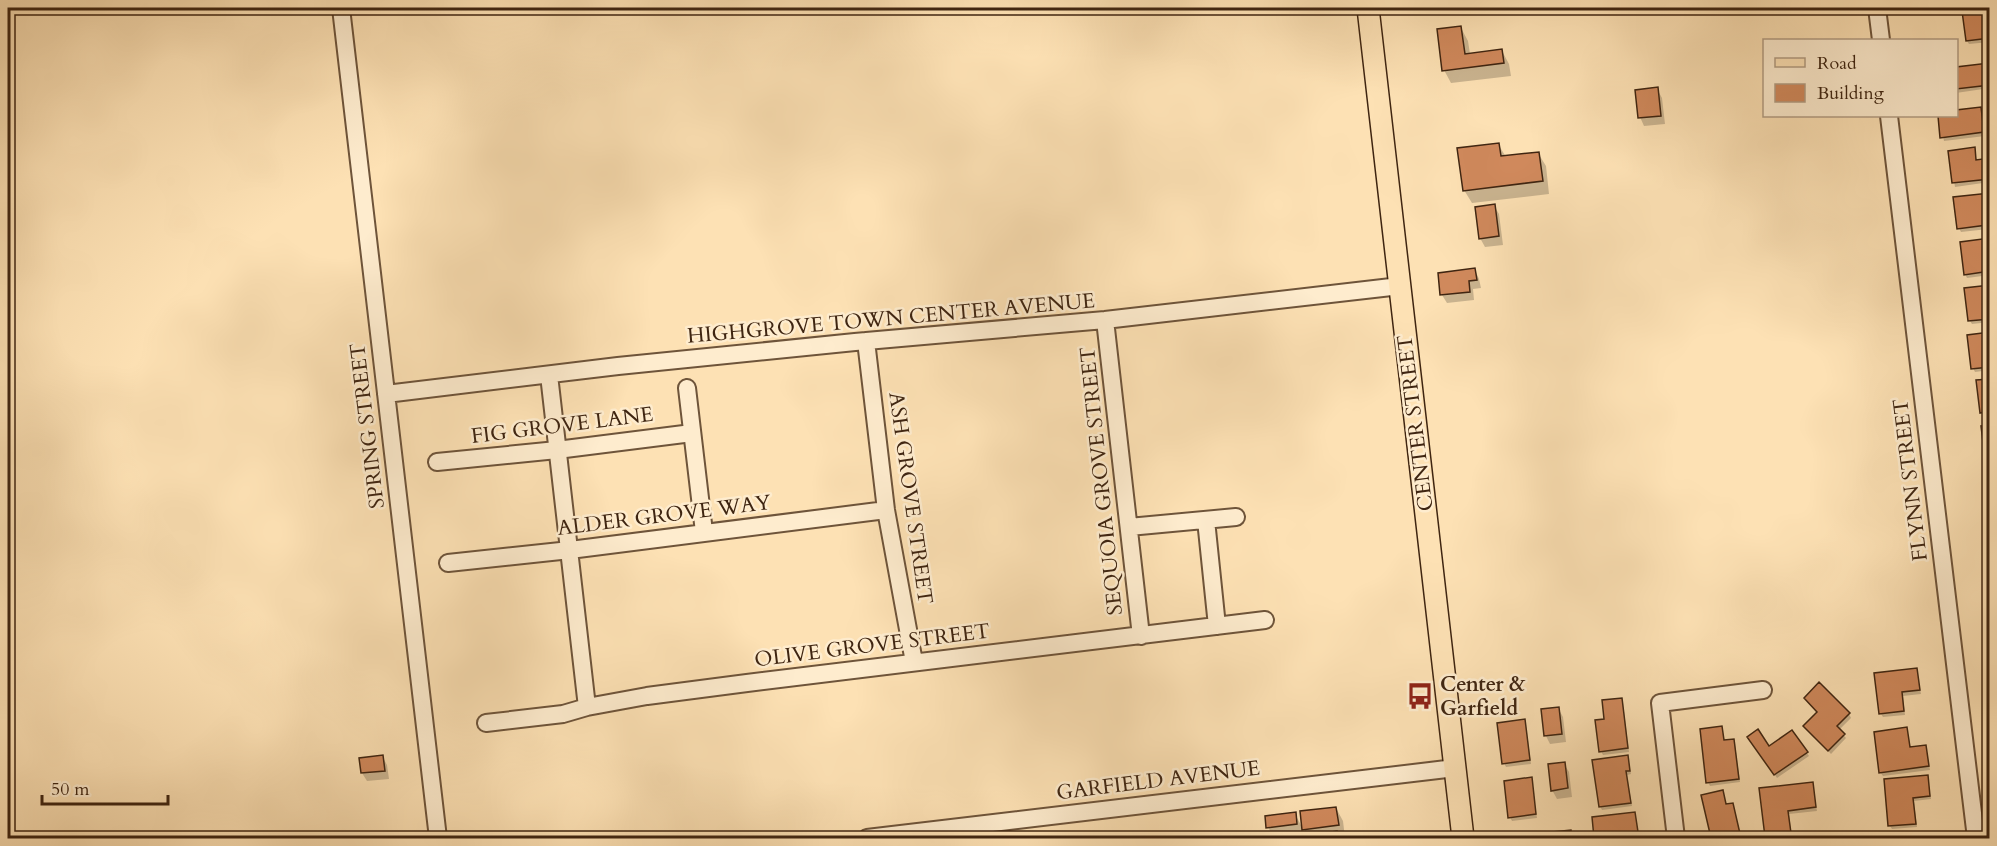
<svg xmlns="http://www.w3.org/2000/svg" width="1997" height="846" viewBox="0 0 1997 846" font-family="Cardo,serif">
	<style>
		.shadow { fill: #0003 }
		.building { fill: #d0895c; stroke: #3f2511; stroke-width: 1.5 }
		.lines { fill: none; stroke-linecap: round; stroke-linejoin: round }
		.minor-casing { stroke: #6e543a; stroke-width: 20 }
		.major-casing { stroke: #3f2511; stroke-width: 24 }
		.minor { stroke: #feecce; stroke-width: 16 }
		.major { stroke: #fde1b4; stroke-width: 21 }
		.labels { text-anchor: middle; stroke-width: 5; stroke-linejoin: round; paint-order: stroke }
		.street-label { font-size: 21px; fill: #3f2511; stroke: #feecce }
		.poi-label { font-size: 21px; font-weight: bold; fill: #3f2511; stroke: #feecce; text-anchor: start }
	</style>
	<rect width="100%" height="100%" fill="#fde1b4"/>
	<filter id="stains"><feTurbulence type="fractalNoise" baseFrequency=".00333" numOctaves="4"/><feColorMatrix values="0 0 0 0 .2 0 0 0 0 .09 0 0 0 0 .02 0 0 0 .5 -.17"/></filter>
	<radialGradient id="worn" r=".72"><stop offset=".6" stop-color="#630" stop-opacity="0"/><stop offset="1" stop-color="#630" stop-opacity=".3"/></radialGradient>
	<!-- shadow -->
	<path class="shadow" d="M1987,10L1989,13L1990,42L1969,44L1967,41Z
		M1461,28L1468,41L1470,54L1502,51L1509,64L1511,76L1451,83L1444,70Z
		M1988,64L1990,88L1956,93V68Z
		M1657,89L1662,98L1665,124L1644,126L1640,117Z
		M1980,108L1985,136L1944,141L1939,116H1956Z
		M1498,144L1506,157L1538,153L1546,166L1549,194L1472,203L1464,190Z
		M1974,149L1977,161L1990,159V182L1955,187L1949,152Z
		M1990,194V218H1987L1988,229L1961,232L1959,228Z
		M1494,206L1499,214L1503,245L1485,247L1480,238Z
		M1990,240V275L1967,278L1965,274Z
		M1475,270L1479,279L1481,288L1473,289L1474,300L1447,303L1442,295L1439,274Z
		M1990,287V322L1972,324L1970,321Z
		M1990,334V370L1975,372L1973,368Z
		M1990,380V415L1983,416L1981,412Z
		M1916,670L1921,694L1903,696L1905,715L1883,717L1881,714Z
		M1805,699L1849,714L1851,718L1839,730L1846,738L1831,754L1805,726L1818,713Z
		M1621,700L1623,703L1629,752L1603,755L1601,751L1606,720Z
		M1558,708L1563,717L1566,742L1550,744L1546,736L1542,710Z
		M1524,721L1526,725L1531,764L1506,767L1504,763Z
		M1722,728L1725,742L1733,741L1735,744L1740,782L1710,786L1708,782Z
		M1907,729L1911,749L1926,747L1930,770L1883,776L1880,772Z
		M1792,732L1809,756L1777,778L1749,737L1769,748Z
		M382,756L387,765L389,779L367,781L362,773Z
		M1627,757L1631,774L1627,775L1632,806L1602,810L1600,806Z
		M1564,764L1569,772L1572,797L1557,799L1552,790Z
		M1927,776L1931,799L1914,801L1917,827L1892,829L1890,826Z
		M1531,779L1537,818L1512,821L1510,817Z
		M1812,783L1817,811L1789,814L1792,837L1768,838L1761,790Z
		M1703,796H1724L1727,806L1732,804L1734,808L1741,838H1713Z
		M1336,808L1343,821L1345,838H1309L1304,829Z
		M1295,814L1302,827L1303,837L1267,838H1274L1268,827Z
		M1634,814L1639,836L1620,838H1596L1593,819Z
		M1571,831L1573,838H1514Z"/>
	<!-- building -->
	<path class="building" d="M1988,8L1990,38L1966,41L1962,11Z
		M1461,26L1465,54L1502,49L1504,63L1442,71L1437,29Z
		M1989,63L1990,85L1956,89V67Z
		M1658,87L1661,116L1638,118L1635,90Z
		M1981,107L1984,132L1940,138L1938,116H1956V110Z
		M1499,143L1501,156L1539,152L1543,181L1463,191L1457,148Z
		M1975,147L1976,160L1990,158V179L1952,183L1948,151Z
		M1990,193V214L1986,215L1987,225L1957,229L1953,197Z
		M1495,204L1499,236L1479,239L1475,207Z
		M1990,238V271L1964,275L1960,242Z
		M1475,268L1477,280L1469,281L1470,292L1440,295L1438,273Z
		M1990,285V319L1968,321L1964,288Z
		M1990,332V367L1971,369L1967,335Z
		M1990,379V411L1980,413L1976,380Z
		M1990,425V458L1985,459L1981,426Z
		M1917,668L1920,690L1902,692L1904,711L1879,714L1874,673Z
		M1819,682L1850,713L1837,726L1845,734L1828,751L1803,726L1817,712L1804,698Z
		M1622,698L1628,748L1599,752L1595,720L1604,719L1602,700Z
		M1559,707L1562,734L1544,736L1541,709Z
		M1525,719L1530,760L1502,764L1497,723Z
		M1722,726L1724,740L1734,739L1739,779L1706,783L1700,729Z
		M1907,727L1910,747L1926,745L1929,766L1879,773L1874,732Z
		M1758,729L1769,746L1792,730L1808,752L1774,775L1747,737Z
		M383,755L385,771L361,773L359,758Z
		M1628,755L1630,771H1626L1631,803L1599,807L1592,760Z
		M1565,762L1568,788L1551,791L1548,764Z
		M1928,775L1930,796L1913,798L1916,824L1888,826L1884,779Z
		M1532,777L1536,814L1508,818L1504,781Z
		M1813,782L1816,807L1788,811L1791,833L1765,837L1759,788Z
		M1723,790L1726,804L1733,803L1741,838H1711L1701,795Z
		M1336,807L1339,825L1302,830L1300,811Z
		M1296,812L1297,824L1266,828L1265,816Z
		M1635,812L1638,832L1619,835L1620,838H1594L1592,817Z
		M1571,830L1572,838H1513V836Z
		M1337,831L1338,838H1318V834Z
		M1296,834V838H1266V837Z"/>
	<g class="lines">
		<defs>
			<path id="minor" d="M341,8L438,838
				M1877,8L1881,40
				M1889,116L1976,838
				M1105,320L1141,636
				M866,341L886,510L914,662
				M549,375L587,707
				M687,388L704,532
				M386,394L618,366L855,342L1105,320L1400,286
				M437,462L557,450L692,433
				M1206,520L1217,626
				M1129,527L1236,517
				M448,563L570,550L886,510
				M486,723L563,714L587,707L647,696L747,683L1265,620
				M867,838L1455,768
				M1676,838L1660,703L1763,690"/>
			<path id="major" d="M1368,8L1463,838"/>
		</defs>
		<!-- minor casing -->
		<use href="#minor" class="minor-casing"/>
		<!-- major casing -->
		<use href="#major" class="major-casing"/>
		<!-- minor -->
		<use href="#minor" class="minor"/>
		<!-- major -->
		<use href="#major" class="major"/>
	</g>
	<!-- icons -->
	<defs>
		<symbol id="bus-bare" viewBox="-9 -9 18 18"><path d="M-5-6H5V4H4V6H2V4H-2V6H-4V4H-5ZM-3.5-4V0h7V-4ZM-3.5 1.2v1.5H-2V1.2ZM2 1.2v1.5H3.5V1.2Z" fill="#8f2418" stroke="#feecce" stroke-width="2.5" paint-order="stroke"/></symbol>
	</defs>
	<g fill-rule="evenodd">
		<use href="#bus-bare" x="1401" y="677" width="38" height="38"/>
	</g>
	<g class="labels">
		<!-- street labels -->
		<g class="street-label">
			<text transform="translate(891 318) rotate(-5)" y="7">HIGHGROVE TOWN CENTER AVENUE</text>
			<text transform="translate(1415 423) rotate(-97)" y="7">CENTER STREET</text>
			<text transform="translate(562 425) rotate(-7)" y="7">FIG GROVE LANE</text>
			<text transform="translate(367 426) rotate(-97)" y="7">SPRING STREET</text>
			<text transform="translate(1910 480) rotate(-97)" y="7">FLYNN STREET</text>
			<text transform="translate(1101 481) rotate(-96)" y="7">SEQUOIA GROVE STREET</text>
			<text transform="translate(911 498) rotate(82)" y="7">ASH GROVE STREET</text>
			<text transform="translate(664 515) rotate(-7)" y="7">ALDER GROVE WAY</text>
			<text transform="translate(872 645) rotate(-7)" y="7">OLIVE GROVE STREET</text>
			<text transform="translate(1158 780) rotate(-7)" y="7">GARFIELD AVENUE</text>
		</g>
		<!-- poi labels -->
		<g class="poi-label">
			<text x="1440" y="691">Center &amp;<tspan x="1440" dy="24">Garfield</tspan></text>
		</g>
	</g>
	<!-- margin -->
	<rect width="1997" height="846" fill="none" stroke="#fde1b4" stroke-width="30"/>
	<rect x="9" y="9" width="1979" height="828" fill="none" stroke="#3f2511" stroke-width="3"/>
	<rect x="15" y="15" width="1967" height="816" fill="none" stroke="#3f2511" stroke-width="1.5"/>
	<!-- legend -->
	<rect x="1763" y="39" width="195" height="78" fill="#feecce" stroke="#b29c82" stroke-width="1.5"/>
	<rect x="1775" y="58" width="30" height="9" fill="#fde1b4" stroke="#b29c82" stroke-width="1.5"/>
	<text x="1817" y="69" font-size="18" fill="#3f2511">Road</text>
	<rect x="1775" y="84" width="30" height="18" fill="#d0895c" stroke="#b29c82" stroke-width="1.5"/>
	<text x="1817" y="99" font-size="18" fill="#3f2511">Building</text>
	<!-- scale -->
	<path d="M42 795v9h126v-9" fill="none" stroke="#3f2511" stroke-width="3"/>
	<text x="51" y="795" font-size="18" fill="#3f2511" stroke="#feecce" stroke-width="4.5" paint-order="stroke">50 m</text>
	<rect width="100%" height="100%" filter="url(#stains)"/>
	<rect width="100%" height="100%" fill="url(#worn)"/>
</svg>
